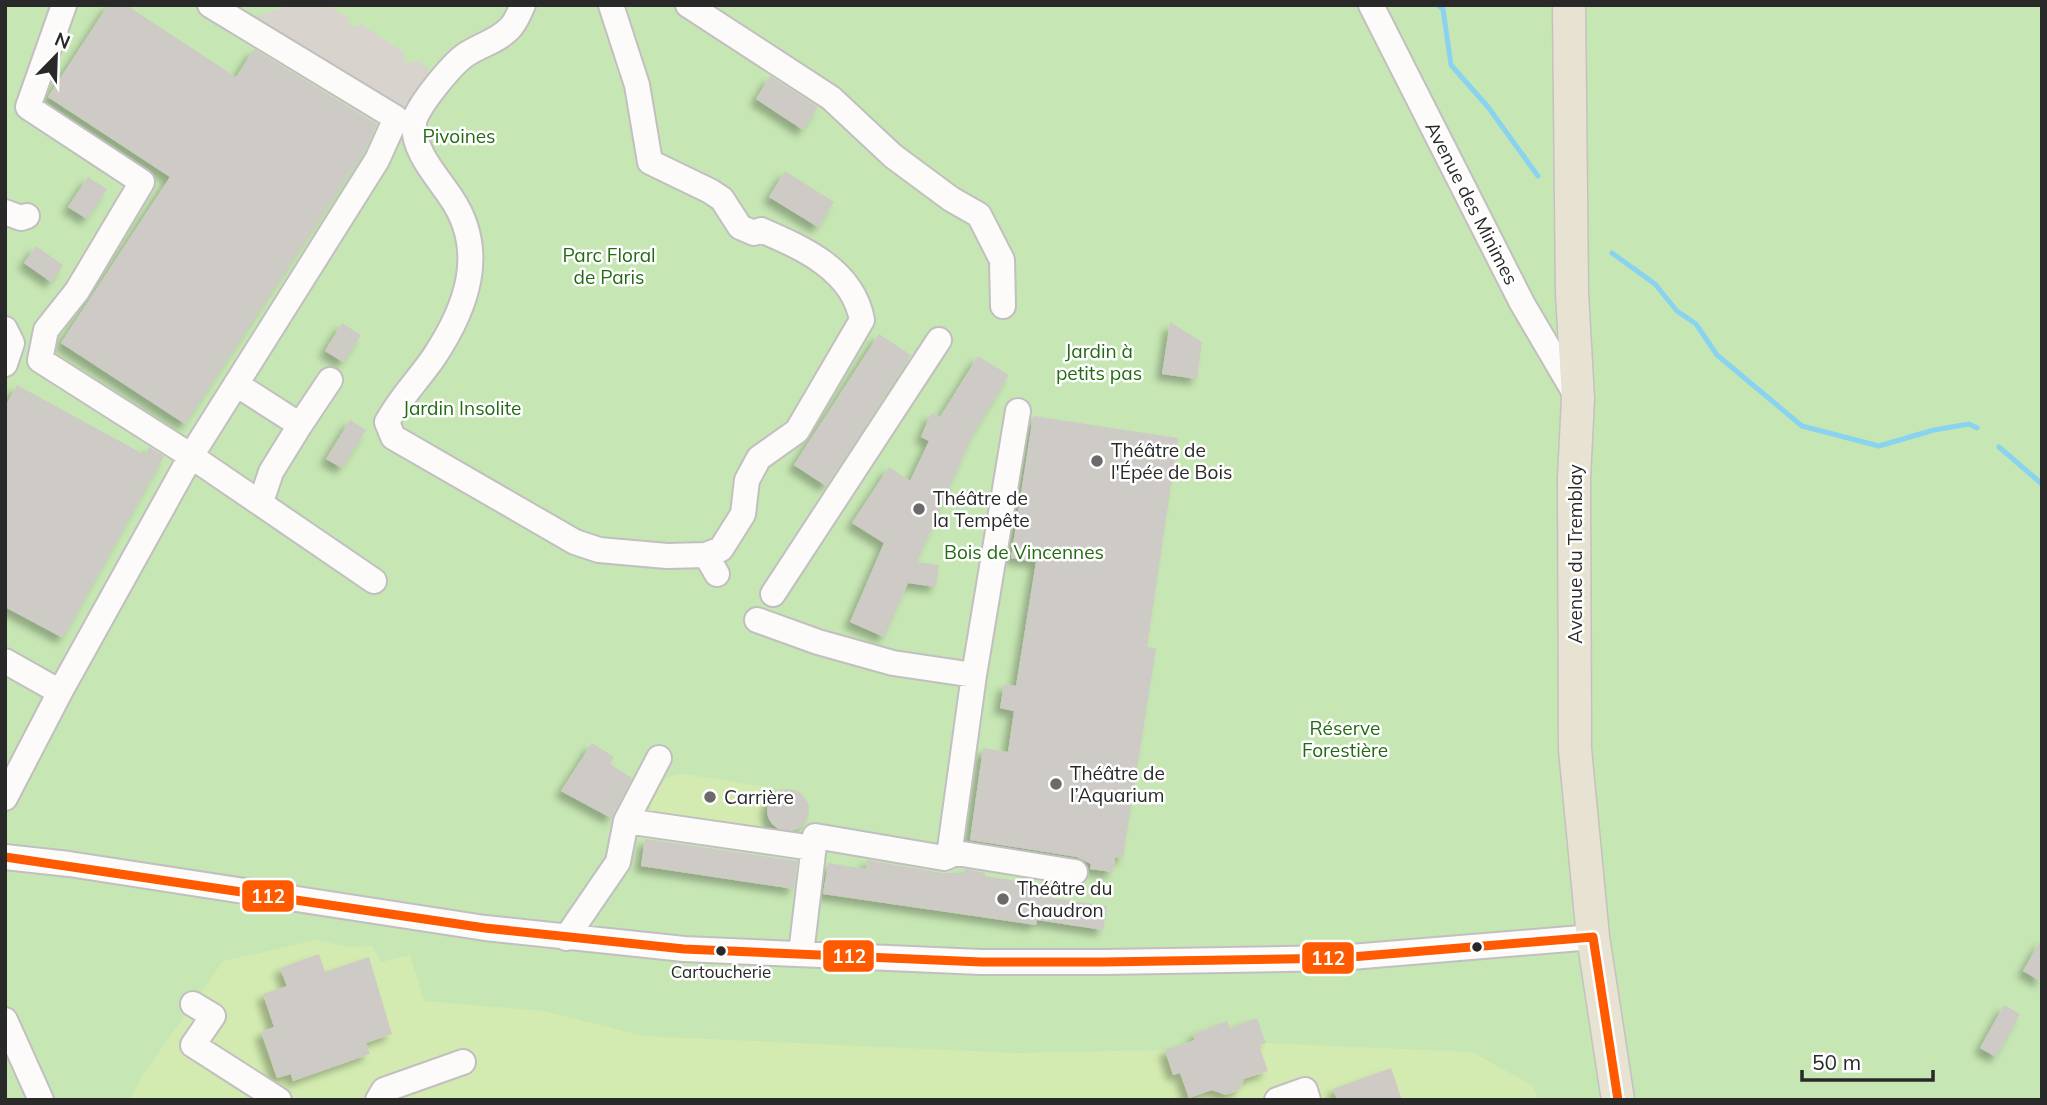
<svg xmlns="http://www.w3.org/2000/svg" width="2047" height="1105" viewBox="0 0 2047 1105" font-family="Mulish,sans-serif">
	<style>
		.green { fill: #c6e6b3 }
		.pitch { fill: #d3ebb0 }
		.plaza { fill: #d8d4cd }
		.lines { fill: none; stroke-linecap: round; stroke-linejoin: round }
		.stream { stroke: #8ad3f0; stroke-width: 5 }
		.building { fill: #cecbc7; filter: url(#shadow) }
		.minor-casing { stroke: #c1bfbf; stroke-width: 28 }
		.major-casing { stroke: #c4c2c0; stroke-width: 35 }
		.minor { stroke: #fcfbfa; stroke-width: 24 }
		.major { stroke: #e7e2d1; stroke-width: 32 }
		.bus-1-casing { stroke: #fff; stroke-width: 14 }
		.bus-1 { stroke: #ff5a00; stroke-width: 9 }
		.poi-dot { fill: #6c6a68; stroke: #fff; stroke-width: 2.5 }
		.bus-dot { fill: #292929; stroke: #fff; stroke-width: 2.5 }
		.labels { text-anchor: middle; stroke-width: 5; stroke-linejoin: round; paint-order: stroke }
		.bus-label { font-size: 17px; fill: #292929; stroke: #fff }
		.park-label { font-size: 19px; fill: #236b13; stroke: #fff }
		.street-label { font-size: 19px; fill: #292929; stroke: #fff }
		.poi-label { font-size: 19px; fill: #292929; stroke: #fff; text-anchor: start }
		.line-badge { stroke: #fff; stroke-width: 2.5 }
		.badge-label { font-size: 19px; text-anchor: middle; font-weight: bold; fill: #fff }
	</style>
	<defs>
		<filter id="shadow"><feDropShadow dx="-6" dy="6" stdDeviation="3.5" flood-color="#0004"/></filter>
	</defs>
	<rect width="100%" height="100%" fill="#e8e3dd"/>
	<!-- green -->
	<path class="green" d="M5,5H2042V1100H5Z"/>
	<!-- pitch -->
	<path class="pitch" d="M684,774L768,787L761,837L655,822L650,807C657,788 661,775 684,774Z
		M316,940L349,947L372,946L381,962L410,955L424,1001L543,1011L644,1036L1016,1053L1165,1050L1194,1040L1192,1034L1227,1021L1230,1028L1257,1018L1266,1043L1472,1052L1533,1086L1538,1100H130L140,1079L223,961Z"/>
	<!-- plaza -->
	<path class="plaza" d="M292,5H328L348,18L351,27L361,24L403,52L406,63L418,61L428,68L429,78L407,114L250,18Z"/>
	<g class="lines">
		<!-- stream -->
		<path class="stream" d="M1438,5L1443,9L1451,65L1488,107L1538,176
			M1612,253L1655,284L1677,311L1696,324L1717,355L1802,426L1879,446L1934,430L1969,424L1977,428
			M1999,447L2042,484"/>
	</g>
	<!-- building -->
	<path class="building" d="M108,5H126L236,77L254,49L377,124L365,150L185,424L61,343L170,177L48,97Z
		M770,76L818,107L803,130L756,99Z
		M785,171L834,202L818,227L769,197Z
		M88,177L107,189L87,219L68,207Z
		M36,246L63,265L51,282L24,263Z
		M1170,322L1202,342L1197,379L1162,374Z
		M342,323L361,335L343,362L325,351Z
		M879,334L911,355L826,486L794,465Z
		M978,356L1009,375L974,432L917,562L939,565L936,587L908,583L884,637L850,622L884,543L852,523L889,467L910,481L929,441L921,437L931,413L940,417Z
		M17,385L145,455L149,447L164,456L63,638L5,607V407Z
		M1033,416L1178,438L1147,647L1156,648L1123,858L1115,857L1113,872L1090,869L1091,864L1077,857L970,840L983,748L1008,752L1014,711L1000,708L1004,684L1016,686L1036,562L1011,558Z
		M350,420L366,430L342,468L326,459Z
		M592,743L614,757L610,764L632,778L611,818L561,791Z
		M767 810a21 21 0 1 1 42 0a21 21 0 1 1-42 0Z
		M645,839L797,861L794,889L641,866Z
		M867,860L942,873H964L965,869L985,873V876L1042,885L1040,896L1107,906L1103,930L1037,920L1036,925L823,894L828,863L866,869Z
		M2042,938V982L2023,971Z
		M319,954L325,972L369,957L392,1034L366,1043L370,1054L293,1081L291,1074L277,1078L261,1032L274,1027L263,994L287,986L280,968Z
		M2004,1005L2020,1014L1996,1057L1980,1048Z
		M1257,1018L1266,1043L1259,1045L1268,1071L1244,1079L1239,1090L1226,1095L1212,1090L1189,1098L1180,1073L1173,1075L1165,1050L1195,1040L1193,1034L1227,1021L1230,1028Z
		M1391,1068L1402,1100H1337L1333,1089Z"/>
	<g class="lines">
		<defs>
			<path id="minor" d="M64,5L28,107L142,182L77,291L46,330L40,360L191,456L374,581
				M523,5C519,13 516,22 510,28C497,42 479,45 464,56C452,65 415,108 414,123C413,152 437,176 452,199C487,252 467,307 434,357C419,379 400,398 387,422L393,437L575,542L599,550L667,556L706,555L721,549L743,514L747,480L759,458L797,431L862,320C853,270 803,248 761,230L754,233L740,227L722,199L710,191L650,162L637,85L611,5
				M688,5L831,98L893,156L951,199L979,215L1002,260L1003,306
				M1371,5L1522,303L1576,395
				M5,212L21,218L27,216
				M5,329L12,343L5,364
				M236,384L300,425L330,380
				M261,502L271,472L300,425
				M706,555L717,574
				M773,594L939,340
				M757,620L818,642L893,663L974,675
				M5,661L60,692L191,456L377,160L396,118L210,5
				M5,798L60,692
				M626,821L813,848
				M950,852L1075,872
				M5,857L69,864L485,928L684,949L981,962H1104L1339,958L1593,937
				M566,938L618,862L626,821L659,758
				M801,954L815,836L944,858L949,856L974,675L1018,411
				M193,1004L213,1016L193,1045L279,1100
				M5,1020L41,1100
				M378,1100L384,1090L463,1062
				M1277,1100L1305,1090L1308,1100"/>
			<path id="major" d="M1569,5L1572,293L1578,399L1574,478L1575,749L1593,937L1618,1100"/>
		</defs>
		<!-- minor casing -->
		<use href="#minor" class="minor-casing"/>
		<!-- major casing -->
		<use href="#major" class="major-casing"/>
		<!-- minor -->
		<use href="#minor" class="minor"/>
		<!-- major -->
		<use href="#major" class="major"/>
		<defs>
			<path id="bus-1" d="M5,857L485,928L684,949L981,962H1104L1339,958L1593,937
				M1593,937L1618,1100"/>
		</defs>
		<!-- bus-1 casing -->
		<use href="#bus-1" class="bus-1-casing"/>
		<!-- bus-1 -->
		<use href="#bus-1" class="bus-1"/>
	</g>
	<!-- markers -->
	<g class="poi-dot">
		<circle cx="1097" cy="461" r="7"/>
		<circle cx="919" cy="509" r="7"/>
		<circle cx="1056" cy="784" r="7"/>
		<circle cx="710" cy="797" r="7"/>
		<circle cx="1003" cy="899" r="7"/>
	</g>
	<g class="bus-dot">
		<circle cx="1477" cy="947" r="6"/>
		<circle cx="721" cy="951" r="6"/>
	</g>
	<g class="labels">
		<!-- bus labels -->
		<g class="bus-label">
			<text x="721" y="978">Cartoucherie</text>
		</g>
		<!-- park labels -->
		<g class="park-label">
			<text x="459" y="143">Pivoines</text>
			<text x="609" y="262">Parc Floral<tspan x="609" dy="22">de Paris</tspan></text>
			<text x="1099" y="358">Jardin à<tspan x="1099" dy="22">petits pas</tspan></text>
			<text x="462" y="415">Jardin Insolite</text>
			<text x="1024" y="559">Bois de Vincennes</text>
			<text x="1345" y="735">Réserve<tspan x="1345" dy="22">Forestière</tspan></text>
		</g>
		<!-- street labels -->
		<g class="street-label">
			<text transform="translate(1472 203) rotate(63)" y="7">Avenue des Minimes</text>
			<text transform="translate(1575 554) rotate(-90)" y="7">Avenue du Tremblay</text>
		</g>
		<!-- poi labels -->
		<g class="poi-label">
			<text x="1111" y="457">Théâtre de<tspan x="1111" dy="22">l'Épée de Bois</tspan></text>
			<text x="933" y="505">Théâtre de<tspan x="933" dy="22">la Tempête</tspan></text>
			<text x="1070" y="780">Théâtre de<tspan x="1070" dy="22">l’Aquarium</tspan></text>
			<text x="724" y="804">Carrière</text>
			<text x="1017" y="895">Théâtre du<tspan x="1017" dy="22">Chaudron</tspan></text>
		</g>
	</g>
	<g class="line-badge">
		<rect x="241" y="879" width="54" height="34" rx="7" fill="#ff5a00"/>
		<rect x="822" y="939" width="53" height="34" rx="7" fill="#ff5a00"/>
		<rect x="1301" y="941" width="54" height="34" rx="7" fill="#ff5a00"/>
	</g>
	<g class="badge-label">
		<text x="268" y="903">112</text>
		<text x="849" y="963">112</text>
		<text x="1328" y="965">112</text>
	</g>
	<!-- border -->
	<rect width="2047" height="1105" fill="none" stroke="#292929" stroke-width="14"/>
	<!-- north arrow -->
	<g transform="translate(56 56) rotate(23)" stroke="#ffffff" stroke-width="5" paint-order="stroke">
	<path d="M0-5L12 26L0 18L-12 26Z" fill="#292929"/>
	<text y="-10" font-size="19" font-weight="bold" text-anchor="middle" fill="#292929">N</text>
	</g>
	<!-- scale -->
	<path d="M1802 1070v10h131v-10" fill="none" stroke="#292929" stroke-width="3.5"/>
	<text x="1812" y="1070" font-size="21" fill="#292929" stroke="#ffffff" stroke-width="5" paint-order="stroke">50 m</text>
</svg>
